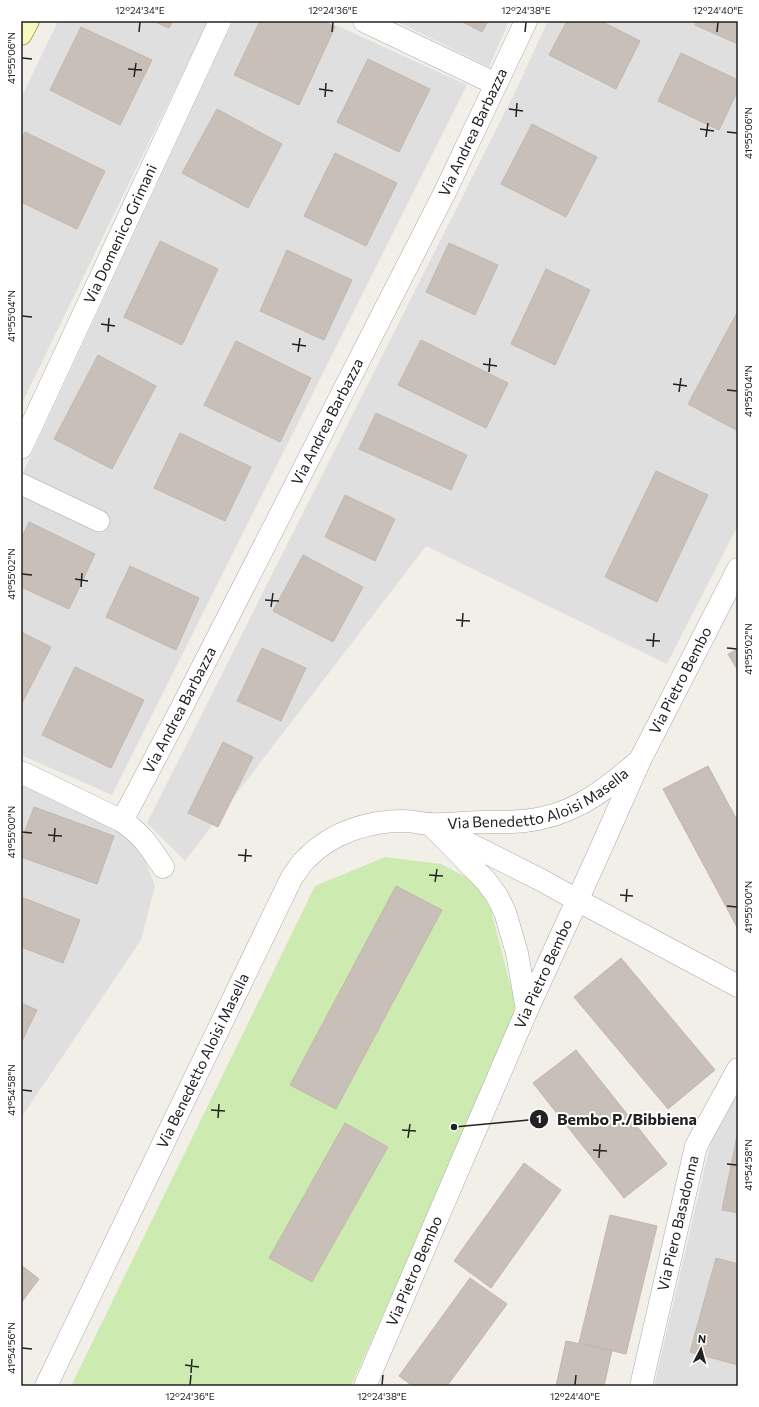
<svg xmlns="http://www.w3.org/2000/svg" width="759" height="1407" viewBox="0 0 759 1407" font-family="Commissioner,sans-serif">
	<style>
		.residential { fill: #e0dfdf }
		.grass { fill: #cdebb0 }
		.building { fill: #c7bfb8; stroke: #c4b6ab }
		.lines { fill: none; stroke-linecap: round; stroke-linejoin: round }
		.pedestrian-casing { stroke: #a9a9a9; stroke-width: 22 }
		.minor-casing { stroke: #a9a9a9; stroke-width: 23 }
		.tertiary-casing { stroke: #a9a9a9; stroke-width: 23 }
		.secondary-casing { stroke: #707d05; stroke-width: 23 }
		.pedestrian { stroke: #fff; stroke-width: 21 }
		.minor { stroke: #fff; stroke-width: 22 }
		.tertiary { stroke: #fff; stroke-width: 22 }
		.secondary { stroke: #f7fabf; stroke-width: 22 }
		.ticks { fill: none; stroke: #222; stroke-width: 1.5 }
		.labels { text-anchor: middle; stroke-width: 4; stroke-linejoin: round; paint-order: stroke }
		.street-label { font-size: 15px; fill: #222; stroke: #fff }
		.leader { fill: none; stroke: #222; stroke-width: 1.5 }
		.callout-dot { fill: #222; stroke: #fff; stroke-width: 1.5 }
		.mark-label { font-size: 12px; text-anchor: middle; font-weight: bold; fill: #fff }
		.callout-label { font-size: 16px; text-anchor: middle; font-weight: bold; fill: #222; stroke: #fff; stroke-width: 4; stroke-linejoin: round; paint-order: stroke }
		.neatline { fill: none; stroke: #222; stroke-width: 1.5 }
		.ticks-label { font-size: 10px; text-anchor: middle; fill: #222 }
	</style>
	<rect width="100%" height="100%" fill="#f2efe9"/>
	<!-- residential -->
	<path class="residential" d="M58,21H208L21,405V98Z
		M233,21H327L467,85L112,795L21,755V477Z
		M396,21H509L489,67Z
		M548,21H738V525L667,664L426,546L185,861L147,823L515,92Z
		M21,785L106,823L140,847L155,886L141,940L21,1118Z
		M738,1080V1386H654L712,1137Z"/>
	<!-- grass -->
	<path class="grass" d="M385,857L441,864L475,882L491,910L518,1015L351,1386H71L315,886Z"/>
	<!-- building -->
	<path class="building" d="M153,21H173L169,28Z
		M260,21H323L335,27L299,105L234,75Z
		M461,21H488L482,32Z
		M567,21H601L640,41L616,89L549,55Z
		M697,21H738V44L695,25Z
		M81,27L152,60L120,125L50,90Z
		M681,53L738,80V90L719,130L658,101Z
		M368,59L430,89L399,152L337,122Z
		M217,109L282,144L248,208L182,173Z
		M532,124L597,157L566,217L501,184Z
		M25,132L105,171L77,229L21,202V140Z
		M335,153L397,183L366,246L304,216Z
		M160,241L218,269L182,345L124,317Z
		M449,243L498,265L475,315L426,292Z
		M287,250L352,280L324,340L260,311Z
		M546,269L590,290L555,365L511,344Z
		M738,311V431L688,404Z
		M421,340L508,383L486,428L398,385Z
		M236,341L311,378L280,442L204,405Z
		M98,355L156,386L112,469L54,439Z
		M376,413L467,455L451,490L359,449Z
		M180,433L251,467L225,521L154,488Z
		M656,471L708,495L657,602L605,577Z
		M345,495L395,519L375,561L325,537Z
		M29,522L95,554L69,609L21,587V539Z
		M303,555L363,587L333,642L273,611Z
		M130,566L199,598L176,650L106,617Z
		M21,632L51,647L21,705Z
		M262,648L306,668L281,721L237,701Z
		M738,649V671L728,654Z
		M75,667L144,700L111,768L42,735Z
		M223,742L253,757L218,827L188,813Z
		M708,766L738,822V929L663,789Z
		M34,807L114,836L97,884L21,857V842Z
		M396,886L442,910L336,1109L290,1085Z
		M21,897L80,920L63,963L21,947Z
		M621,958L715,1070L668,1109L574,997Z
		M21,1003L37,1010L21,1043Z
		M576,1050L667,1164L624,1198L533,1083Z
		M345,1123L388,1147L312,1282L269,1258Z
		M738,1131V1213L722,1210Z
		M524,1163L561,1190L491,1288L454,1261Z
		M610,1215L657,1226L626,1354L579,1343Z
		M716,1258L738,1264V1365L690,1352Z
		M21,1265L39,1279L21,1303Z
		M470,1278L507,1304L447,1386H413L399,1376Z
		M566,1341L612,1350L604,1386H556Z"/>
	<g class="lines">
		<defs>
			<path id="pedestrian" d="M21,484L99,521"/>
			<g id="minor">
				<path d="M364,21L496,84"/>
				<path id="s1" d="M21,448L220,21"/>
				<path d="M21,772L122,821C142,834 150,847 163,867"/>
				<path id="s2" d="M122,821L182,707L444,194L526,21"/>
				<path d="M577,900L738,986"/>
				<path id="s3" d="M641,1386L696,1146L738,1069"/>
			</g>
			<g id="tertiary">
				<path d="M430,824L486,881L497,896L505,912L517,953L527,1010"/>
				<path d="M442,830L543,881L577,900"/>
				<path id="s4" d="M46,1386L292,877C297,871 301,863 307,858C332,832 371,820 406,821C414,821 422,824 430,824C446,825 463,823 479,822C500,822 522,823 542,818C581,810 611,785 640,760"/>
				<path id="s5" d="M365,1386L527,1010L597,857L640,760L738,569"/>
			</g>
			<path id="secondary" d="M21,34L28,21"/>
		</defs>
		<!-- pedestrian casing -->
		<use href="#pedestrian" class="pedestrian-casing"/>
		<!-- minor casing -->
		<use href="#minor" class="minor-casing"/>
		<!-- tertiary casing -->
		<use href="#tertiary" class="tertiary-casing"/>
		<!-- secondary casing -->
		<use href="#secondary" class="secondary-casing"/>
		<!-- pedestrian -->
		<use href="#pedestrian" class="pedestrian"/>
		<!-- minor -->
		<use href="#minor" class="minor"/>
		<!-- tertiary -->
		<use href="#tertiary" class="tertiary"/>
		<!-- secondary -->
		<use href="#secondary" class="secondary"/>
	</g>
	<!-- ticks -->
	<path class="ticks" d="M139,32L140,22M332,32L333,22M525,32L526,22M717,32L718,22M22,58L32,59M128,69L142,70M134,77L136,63M319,89L333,91M325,97L326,83M509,109L523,111M516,117L517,103M700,129L714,131M727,132L737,133M706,137L708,123M22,316L32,317M101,324L115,326M108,332L109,318M292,344L306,346M298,352L300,338M483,364L497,366M489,372L490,358M673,384L687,386M727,390L737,391M679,392L681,378M22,574L32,575M75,579L88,581M81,587L82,573M265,600L279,601M271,607L273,593M456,620L470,621M462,627L463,613M646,640L660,641M653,647L654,633M727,648L737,649M22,832L32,833M48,835L62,836M54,842L55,828M238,855L252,856M245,862L246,849M429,875L443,876M435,882L437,869M620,895L633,896M626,902L627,889M727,906L737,907M22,1090L32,1091M211,1110L225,1111M218,1118L219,1104M402,1130L416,1131M408,1138L410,1124M593,1150L607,1151M599,1158L600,1144M727,1164L737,1165M22,1348L32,1349M185,1365L199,1367M191,1373L192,1359M190,1385L191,1375M382,1385L383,1375M575,1385L576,1375"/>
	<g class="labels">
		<!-- street labels -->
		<g class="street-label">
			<text dy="5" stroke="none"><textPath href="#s2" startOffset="773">Via Andrea Barbazza</textPath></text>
			<text dy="5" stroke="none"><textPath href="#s1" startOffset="236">Via Domenico Grimani</textPath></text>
			<text dy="5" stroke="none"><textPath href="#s2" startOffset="449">Via Andrea Barbazza</textPath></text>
			<text dy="5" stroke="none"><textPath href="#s5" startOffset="773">Via Pietro Bembo</textPath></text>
			<text dy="5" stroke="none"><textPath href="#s2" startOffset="125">Via Andrea Barbazza</textPath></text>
			<text dy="5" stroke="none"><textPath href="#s4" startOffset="836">Via Benedetto Aloisi Masella</textPath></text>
			<text dy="5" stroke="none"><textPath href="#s5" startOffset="449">Via Pietro Bembo</textPath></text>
			<text dy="5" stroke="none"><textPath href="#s4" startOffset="361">Via Benedetto Aloisi Masella</textPath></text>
			<text dy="5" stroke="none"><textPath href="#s3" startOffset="167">Via Piero Basadonna</textPath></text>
			<text dy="5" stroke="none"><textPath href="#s5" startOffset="125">Via Pietro Bembo</textPath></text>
		</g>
	</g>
	<!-- callouts -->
	<path class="leader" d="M454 1127L539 1119"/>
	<g class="callout-dot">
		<circle cx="454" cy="1127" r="4"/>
		<circle cx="539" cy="1119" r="10"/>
	</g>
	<g class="mark-label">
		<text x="539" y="1123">1</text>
	</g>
	<g class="callout-label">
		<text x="627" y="1125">Bembo P./Bibbiena</text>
	</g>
	<!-- border -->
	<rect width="759" height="1407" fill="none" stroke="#ffffff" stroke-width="44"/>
	<!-- north arrow -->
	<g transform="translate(701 1349) rotate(6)" stroke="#ffffff" stroke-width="3" paint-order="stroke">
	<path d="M0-3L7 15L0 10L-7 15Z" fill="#222222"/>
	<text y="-6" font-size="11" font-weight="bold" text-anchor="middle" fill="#222222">N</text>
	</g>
	<rect x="22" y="22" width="715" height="1363" class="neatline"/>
	<g class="ticks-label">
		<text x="140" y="14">12°24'34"E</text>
		<text x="333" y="14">12°24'36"E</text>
		<text x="526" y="14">12°24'38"E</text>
		<text x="718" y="14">12°24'40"E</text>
		<text transform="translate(11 58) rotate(-90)" y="4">41°55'06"N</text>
		<text transform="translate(748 133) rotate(-90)" y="4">41°55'06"N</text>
		<text transform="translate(11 316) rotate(-90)" y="4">41°55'04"N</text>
		<text transform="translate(748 391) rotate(-90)" y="4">41°55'04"N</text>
		<text transform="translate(11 574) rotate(-90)" y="4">41°55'02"N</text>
		<text transform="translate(748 649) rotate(-90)" y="4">41°55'02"N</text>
		<text transform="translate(11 832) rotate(-90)" y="4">41°55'00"N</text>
		<text transform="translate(748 907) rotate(-90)" y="4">41°55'00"N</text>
		<text transform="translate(11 1090) rotate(-90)" y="4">41°54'58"N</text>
		<text transform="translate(748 1165) rotate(-90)" y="4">41°54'58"N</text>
		<text transform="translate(11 1348) rotate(-90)" y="4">41°54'56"N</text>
		<text x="190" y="1400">12°24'36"E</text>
		<text x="382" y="1400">12°24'38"E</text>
		<text x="575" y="1400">12°24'40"E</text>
	</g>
</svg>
